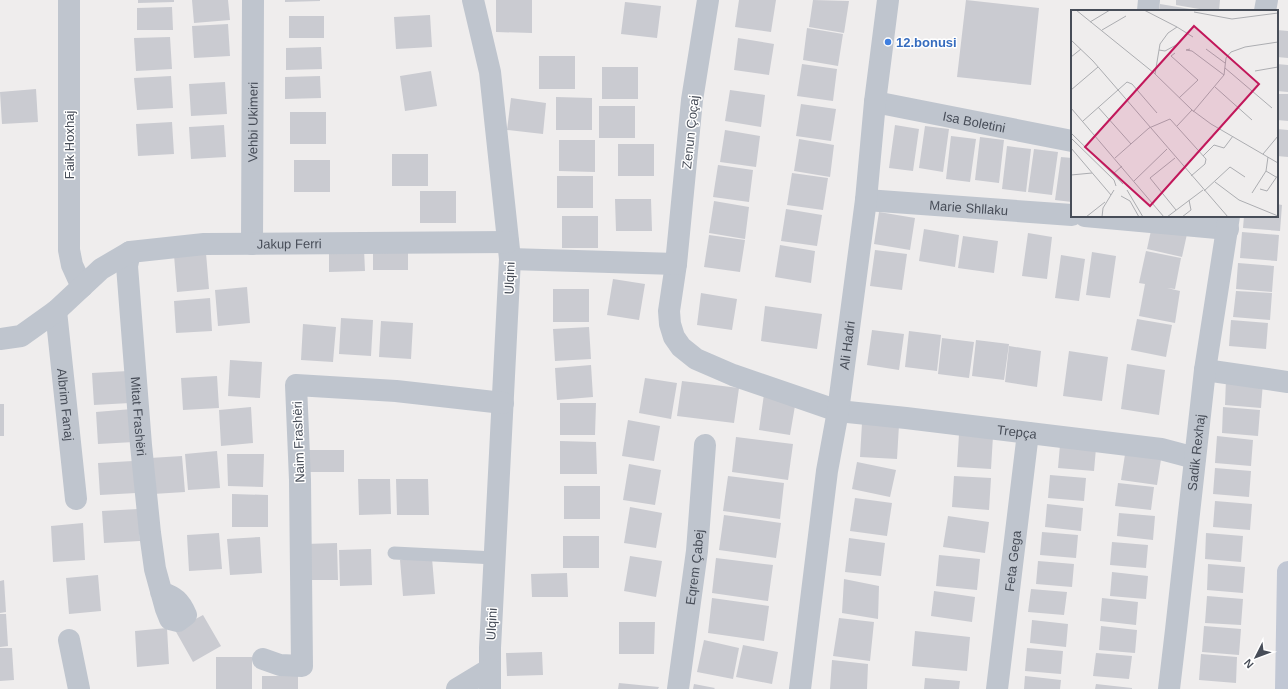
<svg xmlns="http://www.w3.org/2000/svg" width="1288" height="689" viewBox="0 0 1288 689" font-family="Arial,sans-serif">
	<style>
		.building { fill: #cacbd1 }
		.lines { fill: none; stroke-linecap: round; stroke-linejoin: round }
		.service { stroke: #bfc5ce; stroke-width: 13 }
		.minor { stroke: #bfc5ce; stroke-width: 22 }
		.secondary { stroke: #c1c7d4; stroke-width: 22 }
		.shop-dot { fill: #3f7fe0; stroke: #fff; stroke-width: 1.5 }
		.labels { text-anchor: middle; stroke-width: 3; stroke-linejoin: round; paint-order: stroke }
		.shop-label { font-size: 13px; font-weight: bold; fill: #366cbe; stroke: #fff; text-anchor: start }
		.street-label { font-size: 13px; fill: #474d58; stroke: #fff }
		.inset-road { fill: none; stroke: #acadb1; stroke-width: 1 }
		.view { fill: #c2185b; fill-opacity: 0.15; stroke: #c2185b; stroke-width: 2 }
		.inset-edge { fill: none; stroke: #474d58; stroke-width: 2 }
	</style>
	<rect width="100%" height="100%" fill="#efeded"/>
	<!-- building -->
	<path class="building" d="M138,0H174V2L138,3Z
		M192,0H228L230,20L194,23Z
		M285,0H320V1L285,2Z
		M496,0H532V33L496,32Z
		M739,0H776L771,32L735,27Z
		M813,0L849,1L844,33L809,27Z
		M966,0L1039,8L1031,85L957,77Z
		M1176,0H1220L1219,11H1211L1176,5Z
		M625,2L661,6L657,38L621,34Z
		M1160,4L1196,10V11H1159Z
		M172,7L173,30H137V8Z
		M430,15L432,47L396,49L394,17Z
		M289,16H324V38H289Z
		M228,24L230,56L194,58L192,26Z
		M807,28L843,34L838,66L803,60Z
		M1277,30L1288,31V58L1277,57Z
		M170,37L172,69L136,71L134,38Z
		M738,38L774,44L769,75L734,70Z
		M321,47L322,69L286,70V48Z
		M539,56H575V89H539Z
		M802,64L837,69L833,101L797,96Z
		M1277,64L1288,65V92L1277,91Z
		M602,67H638V99H602Z
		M431,71L437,106L405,111L400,76Z
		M171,76L173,108L137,110L134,78Z
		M320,76L321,98L285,99V77Z
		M225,82L227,114L191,116L189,84Z
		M36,89L38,122L2,124L0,92Z
		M730,90L765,95L761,127L725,121Z
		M1277,94H1288V121L1277,120Z
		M556,97L592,98V130H556Z
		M511,98L546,103L543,134L507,130Z
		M801,104L836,109L831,141L796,136Z
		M599,106H635V138H599Z
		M290,112H326V144H290Z
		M172,122L174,154L138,156L136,124Z
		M224,125L226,157L191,159L189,127Z
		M895,125L919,129L913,171L889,168Z
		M925,126L949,129L943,172L919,168Z
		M1277,129L1288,130V157L1277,156Z
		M725,130L760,136L756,167L720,162Z
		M951,136L976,139L970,182L946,179Z
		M980,137L1004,140L999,183L975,180Z
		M799,139L834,145L830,177L794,171Z
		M559,140H595V172L559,171Z
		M618,144H654V176H618Z
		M1007,146L1031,149L1026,192L1002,189Z
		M1034,149L1058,152L1052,195L1028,192Z
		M392,154H428V186H392Z
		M1061,157L1072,158V202L1055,200Z
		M294,160H330V192H294Z
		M718,165L753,170L749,202L713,197Z
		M792,173L828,178L823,210L787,205Z
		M557,176H593V208H557Z
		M420,191H456V223H420Z
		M615,199H651L652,231H616Z
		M714,201L749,207L745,239L709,233Z
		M1277,204L1282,205L1280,231L1243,228L1244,216H1277Z
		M786,209L822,215L817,246L781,241Z
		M879,212L915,218L910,250L874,244Z
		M562,216H598V248H562Z
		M1152,226L1187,234L1182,257L1147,249Z
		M924,229L959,235L955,267L919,261Z
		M1242,232L1279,235L1277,261L1240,258Z
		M1028,233L1052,237L1047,279L1022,276Z
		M709,235L745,240L740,272L704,267Z
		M963,236L998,241L994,273L958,268Z
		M780,245L815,251L811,283L775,277Z
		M373,248H408V270H373Z
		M364,249L365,271L329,272V250Z
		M875,250L907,254L902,290L870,286Z
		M1146,251L1181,258L1175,289L1167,288L1180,291L1175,323L1139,316L1145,284L1139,283Z
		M1092,252L1116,256L1110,298L1086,295Z
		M206,253L209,289L177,292L174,255Z
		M1061,255L1085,259L1079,301L1055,298Z
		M1238,263L1274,266L1272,292L1236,289Z
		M613,279L645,284L639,320L607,315Z
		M247,287L250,323L218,326L215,290Z
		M553,289H589V322H553Z
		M1236,291L1272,293L1270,320L1233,317Z
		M701,293L737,299L732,330L697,325Z
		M210,298L212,331L176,333L174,301Z
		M765,306L822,314L817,349L761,341Z
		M341,318L373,320L371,356L339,354Z
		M1137,319L1172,325L1166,357L1131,350Z
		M1231,320L1268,323L1266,349L1229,346Z
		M381,321L413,323L411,359L379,357Z
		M303,324L336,327L333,362L301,360Z
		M589,327L591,359L555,361L553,329Z
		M872,330L904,334L899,370L867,365Z
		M909,331L941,335L937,371L905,367Z
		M942,338L974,342L969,378L938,374Z
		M976,340L1009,344L1004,380L972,376Z
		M1009,346L1041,351L1037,387L1005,382Z
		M1069,351L1108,357L1102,401L1063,396Z
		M230,360L262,362L260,398L228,396Z
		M1127,364L1165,370L1159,415L1121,409Z
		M591,365L593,397L557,400L555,368Z
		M128,371L130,403L94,405L92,373Z
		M217,376L219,408L183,410L181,378Z
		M645,378L677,383L671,419L639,413Z
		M1226,379L1263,382L1261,408L1225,405Z
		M682,381L739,388L734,423L677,416Z
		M764,394L796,400L790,435L759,430Z
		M560,403H596L595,435H560Z
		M0,404H4V436H0Z
		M251,407L253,443L221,446L219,410Z
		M1223,407L1260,410L1258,436L1222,433Z
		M132,409L134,442L98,444L96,412Z
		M628,420L660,426L654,461L622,456Z
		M862,423L899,425L897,459L860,457Z
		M959,434L993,436L991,469L957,467Z
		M1217,436L1253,440L1251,466L1215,463Z
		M736,437L793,444L788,480L732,472Z
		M560,441L596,442L597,474H560Z
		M1060,445L1096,448L1094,471L1058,468Z
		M1126,448L1162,453L1157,485L1121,480Z
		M308,450H344V472H309Z
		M217,451L220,488L188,490L185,454Z
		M227,454H264L263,487L228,486Z
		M182,456L185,492L153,494L150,458Z
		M133,461L136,493L100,495L98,463Z
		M857,462L896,470L890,497L852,489Z
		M629,464L661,470L655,505L623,500Z
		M1215,468L1251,471L1249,497L1213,494Z
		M1050,475L1086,478L1084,501L1048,498Z
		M728,476L784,483L780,519L723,511Z
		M954,476L991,478L989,510L952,507Z
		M358,479H390L391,514L359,515Z
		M396,479H428L429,515H397Z
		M1118,483L1154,487L1151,510L1115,506Z
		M564,486H600V519H564Z
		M232,494L268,495V527H232Z
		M855,498L892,503L887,536L850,531Z
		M1215,501L1252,504L1250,530L1213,527Z
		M1047,504L1083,508L1081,531L1045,527Z
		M630,507L662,513L656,548L624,543Z
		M138,509L140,541L104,543L102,511Z
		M1119,513L1155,516L1153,540L1117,536Z
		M724,515L781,523L776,558L719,550Z
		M948,516L989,522L985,553L943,547Z
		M83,523L85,560L53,562L51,526Z
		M1042,532L1078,535L1076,558L1040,555Z
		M219,533L222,569L189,571L187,535Z
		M1206,533L1243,536L1241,562L1205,559Z
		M563,536H599V568H563Z
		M260,537L262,573L230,575L227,539Z
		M849,538L885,543L881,576L845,572Z
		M1112,542L1148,545L1146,568L1110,565Z
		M337,543L338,580H306L305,544Z
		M371,549L372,585L340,586L339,550Z
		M939,555L980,559L977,590L936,586Z
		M630,556L662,561L656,597L624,591Z
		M432,558L435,594L403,596L400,560Z
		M716,558L773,565L768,601L712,593Z
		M1038,561L1074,564L1072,587L1036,584Z
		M1208,564L1245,567L1243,593L1207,590Z
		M1112,572L1148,576L1146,599L1110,596Z
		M567,573L568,597H532L531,574Z
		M98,575L101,611L69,614L66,578Z
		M844,579L879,586L878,619L842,613Z
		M4,580L6,612L0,613V581Z
		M1031,589L1067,592L1064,615L1028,612Z
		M934,591L975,597L972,622L931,616Z
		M1207,596L1243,599L1241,625L1205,623Z
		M712,598L769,606L764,641L708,633Z
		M1102,598L1138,602L1136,625L1100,621Z
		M0,614H6L8,646L0,647Z
		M203,615L221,646L193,662L175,630Z
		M839,618L874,622L870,661L833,656Z
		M1032,620L1068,624L1066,647L1030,643Z
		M619,622H655L654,654H619Z
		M1101,626L1137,630L1135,653L1099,650Z
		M1204,626L1241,629L1239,655L1202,652Z
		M167,628L169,664L137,667L135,631Z
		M915,631L970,637L967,671L912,666Z
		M704,640L739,648L733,679L697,672Z
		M743,645L778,652L772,684L736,677Z
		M0,648H12L14,680L0,681Z
		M1027,648L1063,651L1061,674L1025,671Z
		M542,652L543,675L507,676L506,653Z
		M1096,653L1132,656L1129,679L1093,676Z
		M1201,654L1237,657L1236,683L1199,680Z
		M216,657H252V689H216Z
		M832,660L868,664L867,689H830Z
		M262,676H298V689H262Z
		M1025,676L1061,680L1060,689H1024Z
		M925,678L960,681L959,689H924Z
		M619,683L659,687L658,689H618Z
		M694,684L715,688L714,689H693Z
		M1096,684L1132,688V689H1095Z"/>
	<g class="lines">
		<!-- service -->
		<path class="service" d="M394,553L495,558"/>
		<!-- minor -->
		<g class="minor">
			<path d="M69,0V250L72,265L82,287"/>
			<path d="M473,0L490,72L510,259L490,648V689"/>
			<path id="s1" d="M708,0L692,100L676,264L669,311L670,324L674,337L681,347L696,359L733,375L838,411L906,418L1161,449L1195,458"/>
			<path d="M1148,11L1149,0"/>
			<path d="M1265,11L1267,0"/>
			<path id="s2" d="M875,102L1072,141"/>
			<path id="s3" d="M866,200L1072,215"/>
			<path d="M1085,216L1228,229"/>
			<path id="s4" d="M252,244L253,0"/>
			<path id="s5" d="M130,252L127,266L141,445L150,533L155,569L166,609L170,619L178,621L186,615C180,601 175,597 161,592"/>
			<path d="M510,259L676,264"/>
			<path id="s6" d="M56,311L76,499"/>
			<path id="s7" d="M0,339L21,336L56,311L101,269L130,252L204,244L508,242"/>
			<path d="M1205,370L1288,382"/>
			<path d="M69,640L79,689"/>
			<path d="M263,659L280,665L302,666L300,480L296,385L396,391L503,403"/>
			<path d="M457,689L490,669"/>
			<path id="s8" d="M678,689L697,551L705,445"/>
			<path id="s9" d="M800,689L827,471L838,411L866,200L875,102L888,0"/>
			<path id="s10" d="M997,689L1028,433"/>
			<path id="s11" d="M1169,689L1176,630L1205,370L1229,216"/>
		</g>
		<!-- secondary -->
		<path class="secondary" d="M1286,689L1288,572"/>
	</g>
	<!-- markers -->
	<circle class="shop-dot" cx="888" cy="42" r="4"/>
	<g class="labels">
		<!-- shop labels -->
		<g class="shop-label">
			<text x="896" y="47">12.bonusi</text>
		</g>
		<!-- street labels -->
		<g class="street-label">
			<text dy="5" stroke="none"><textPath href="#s2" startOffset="101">Isa Boletini</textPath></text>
			<text dy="5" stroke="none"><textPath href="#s4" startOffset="122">Vehbi Ukimeri</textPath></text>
			<text transform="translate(690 132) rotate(-84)" y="5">Zenun Çoçaj</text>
			<text transform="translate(69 145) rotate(-90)" y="5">Faik Hoxhaj</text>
			<text dy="5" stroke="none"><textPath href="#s3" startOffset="103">Marie Shllaku</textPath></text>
			<text dy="5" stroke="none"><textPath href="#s7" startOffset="319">Jakup Ferri</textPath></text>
			<text transform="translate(509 278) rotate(-88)" y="5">Ulqini</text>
			<text dy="5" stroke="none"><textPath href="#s9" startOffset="347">Ali Hadri</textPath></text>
			<text dy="5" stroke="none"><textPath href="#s6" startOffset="94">Albrim Fanaj</textPath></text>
			<text dy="5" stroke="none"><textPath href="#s5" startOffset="165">Mitat Frashëri</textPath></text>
			<text dy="5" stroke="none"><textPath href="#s1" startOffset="703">Trepça</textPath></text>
			<text transform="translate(298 442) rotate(-92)" y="5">Naim Frashëri</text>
			<text dy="5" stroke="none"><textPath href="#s11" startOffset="238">Sadik Rexhaj</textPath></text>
			<text dy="5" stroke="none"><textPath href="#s10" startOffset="129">Feta Gega</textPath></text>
			<text dy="5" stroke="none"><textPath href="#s8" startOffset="123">Eqrem Çabej</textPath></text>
			<text transform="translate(491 624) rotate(-87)" y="5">Ulqini</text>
		</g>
	</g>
	<!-- overview -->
	<g transform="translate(1071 10)">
		<rect width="207" height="207" fill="#efeded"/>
		<path class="inset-road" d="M5,0L83,63L121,100L140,114L207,153M73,0L106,17M123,2L161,9L207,3M19,12L39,0M31,20L55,6M0,30L22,51L157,207M119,39L115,40L121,41L153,65M135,39L154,53M88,40L94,41L107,34M104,43L100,46L127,70L108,88M0,47L10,39M154,58L201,98M184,61L207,57M84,64L89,34L97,23L106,17L122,27M144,77L181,110M0,80L27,57M27,97L60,134M0,98L93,207M122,102L153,65L155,48L160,42L174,37L207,32M12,111L56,72L61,74L86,103M106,116L121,100M0,123L52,174M1,129L43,170L45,176M0,138L40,185M192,144L207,126M132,146L143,135L153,138L162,126M44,148L78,118L99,109L135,149L134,154L120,166M104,148L79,168L105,200M195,161L197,147M42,164L51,156M0,165L21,163M63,171L96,139M144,172L168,190L207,206M189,179L196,181L207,165M56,180L72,207M133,181L159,157L174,167M181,183L195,161L205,167M50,186L59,191L68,207M15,207L34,192M31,207L32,198L43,180M96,207L132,180M111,207L120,200L118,190"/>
		<path class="view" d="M123,16L188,74L79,196L14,137Z"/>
		<rect width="207" height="207" class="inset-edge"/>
	</g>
	<!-- north arrow -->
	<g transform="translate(1256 657) rotate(228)" stroke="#ffffff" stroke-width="3" paint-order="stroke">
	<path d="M0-3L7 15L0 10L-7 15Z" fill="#474d58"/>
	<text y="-6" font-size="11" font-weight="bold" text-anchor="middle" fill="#474d58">N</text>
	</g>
</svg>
